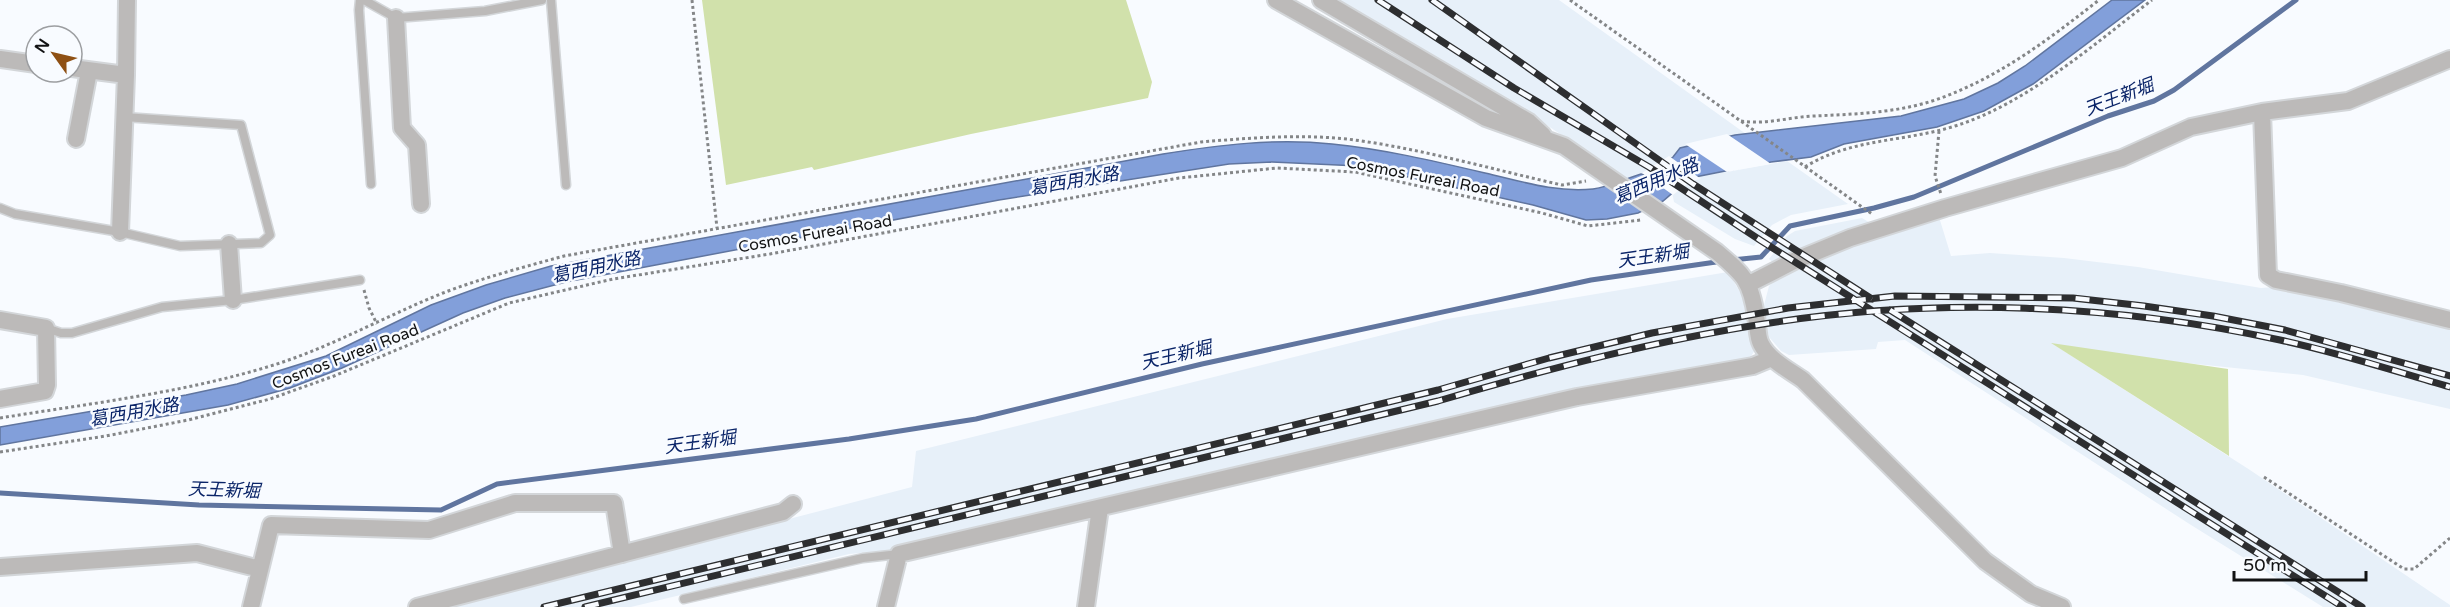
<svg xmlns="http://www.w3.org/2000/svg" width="2450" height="607" viewBox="0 0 2450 607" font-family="'Varela Round','Noto Sans JP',sans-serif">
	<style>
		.built { fill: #e7f0f9 }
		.green { fill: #d1e1ab }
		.water { fill: #829fda; stroke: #60759f; stroke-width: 1.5 }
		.pier { fill: #f8fbff }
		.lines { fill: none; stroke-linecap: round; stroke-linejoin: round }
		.stream { stroke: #60759f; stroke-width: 5 }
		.service-casing { stroke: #d3d6d9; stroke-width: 11 }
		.minor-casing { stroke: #d3d6d9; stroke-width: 20 }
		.path { stroke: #848688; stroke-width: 3; stroke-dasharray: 3 3; stroke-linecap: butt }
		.service { stroke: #bcbab9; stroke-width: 8 }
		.minor { stroke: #bcbab9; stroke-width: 16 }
		.rail-casing { stroke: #2d2e30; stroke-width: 7 }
		.rail { stroke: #f8fbff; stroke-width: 4.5; stroke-dasharray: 14; stroke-linecap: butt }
		.labels { text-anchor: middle; stroke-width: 5; stroke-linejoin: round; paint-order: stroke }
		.street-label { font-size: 16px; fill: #121314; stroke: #f8fbff }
		.water-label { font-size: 18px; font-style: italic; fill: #0a2468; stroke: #f8fbff }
	</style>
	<rect width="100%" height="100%" fill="#f8fbff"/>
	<!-- built -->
	<path class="built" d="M1337,0H1559L1746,134L1680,148L1673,157L1646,175L1641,174L1628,179L1503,96Z
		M1787,161L1848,204L1791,215L1772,225L1754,246L1735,239L1674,202L1672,192L1690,178Z
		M1939,217L1951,256L1990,253L2064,258L2138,267L2261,288L2275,287L2450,329V409L2303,375L2157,360L2053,344L2250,470L2450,605V607H2323L2191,525L1905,340L1878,342L1876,349L1789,355L1781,351L1769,337L1763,309L1769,286L1778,276L1887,231Z
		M1862,218L1872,224L1775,264L1769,259L1787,236L1795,231Z
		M1728,272L1745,300L1755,350L1748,361L894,550L849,554L631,607H451L912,487L916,451L1447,319Z"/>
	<!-- green -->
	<path class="green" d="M702,0H1126L1152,82L1148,98L971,134L814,170L812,167L726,185Z
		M2051,343L2228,369L2229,456Z"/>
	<!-- water -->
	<path class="water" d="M2112,0H2145L2033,84L1984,111L1937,127L1844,144L1811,157L1771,162L1690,178L1663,201L1638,213L1607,219L1586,220L1533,205L1359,166L1272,162L1229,164L999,200L566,282L505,298L463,313L342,368L290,388L228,405L0,445V427L186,395L237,384L326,356L431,305L486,285L551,266L1163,154C1218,145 1275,138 1332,144C1383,149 1434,161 1485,173C1520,181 1556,193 1593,189C1609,187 1625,179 1641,174L1646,175L1673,157L1680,148L1735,135L1901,116L1964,99L1998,83L2025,66Z"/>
	<!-- pier -->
	<path class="pier" d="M1727,134L1771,164L1727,172L1685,144Z
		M1669,156L1701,179L1691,181L1673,195L1642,173Z"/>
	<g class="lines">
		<!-- stream -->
		<path class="stream" d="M1732,260L1761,257L1790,226L1874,208L1914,197L2108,116L2154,101L2174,90L2296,0
			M0,493L199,505L441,510L497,484L849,439L976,419L1202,364L1591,280L1723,261"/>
		<defs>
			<path id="service" d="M360,0L359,10L371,184
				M364,0L396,18L485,11L542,0
				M551,0L566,185
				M0,208L15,214L120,232L180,246L261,243L270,235L241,125L124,117
				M46,328L61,333H72L162,307L233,300L360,280
				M684,599L863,558L899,554"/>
			<path id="minor" d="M1276,0L1486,118L1564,146L1717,252C1744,275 1751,281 1756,317C1758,325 1757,337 1761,344C1769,360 1789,370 1803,380L1985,561L2031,594L2062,607
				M1321,0L1529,122L1543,135
				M396,18L402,128L417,145L421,204
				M0,59L36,64
				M72,68L126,75L127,0
				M2262,112L2268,275L2276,280L2341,293L2450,320
				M76,139L89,71
				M120,232L126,75
				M229,244L233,300
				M1749,284L1794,261L1850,238L1945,208L2122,158L2191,127L2262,112L2348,101L2450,59
				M0,320L46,328L47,385L45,391L0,399
				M0,567L197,553L260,569
				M251,607L271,525L429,530L515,503H614L622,554
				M417,607L783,512L793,504
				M886,607L899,554L1577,397L1753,366L1772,358
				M1086,607L1100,508"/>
		</defs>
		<!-- service casing -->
		<use href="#service" class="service-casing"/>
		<!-- minor casing -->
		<use href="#minor" class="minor-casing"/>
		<!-- path -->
		<path class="path" d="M692,0L717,228
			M1570,0L1872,214
			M1741,121C1766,125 1789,117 1814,116C1856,114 1900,113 1941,98C2001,76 2049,39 2099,0
			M1939,131L1935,176L1941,194
			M1805,167C1851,138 1905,142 1955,126C2026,104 2093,45 2152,0
			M364,290L369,308L377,324
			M0,418C93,403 190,392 280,363C337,344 388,315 443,293C482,278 524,267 564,256L1201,142C1249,138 1298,134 1347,139C1419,148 1491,169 1562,185L1586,181
			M0,452L106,436L188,420L270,399L334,376L509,303L613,279L770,254L1179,178L1277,168L1355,172L1542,213L1588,226L1641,220
			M2264,477L2404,569H2414L2450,538"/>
		<!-- service -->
		<use href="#service" class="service"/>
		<!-- minor -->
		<use href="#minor" class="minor"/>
		<defs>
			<path id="rail" d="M1378,0L1514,88L1649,167L1760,240L2343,607
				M1432,0L1693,184L1872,299
				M1890,310L2362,607
				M544,607L1438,390L1549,358L1652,333L1788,308L1895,296L2073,298L2144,306L2213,316L2285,330L2450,376
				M585,607L1438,401C1547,369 1657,340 1770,323C1938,297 2114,304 2280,340C2337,352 2394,371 2450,387"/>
		</defs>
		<!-- rail casing -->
		<use href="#rail" class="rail-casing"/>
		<!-- rail -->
		<use href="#rail" class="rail"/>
	</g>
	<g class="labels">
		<!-- street labels -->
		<g class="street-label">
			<text transform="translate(1423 176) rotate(11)" y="6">Cosmos Fureai Road</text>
			<text transform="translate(815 233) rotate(-10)" y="6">Cosmos Fureai Road</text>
			<text transform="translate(345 356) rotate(-21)" y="6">Cosmos Fureai Road</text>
		</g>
		<!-- water labels -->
		<g class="water-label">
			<text transform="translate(2119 97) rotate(-21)" y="6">天王新堀</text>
			<text transform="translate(1074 181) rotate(-10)" y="6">葛西用水路</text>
			<text transform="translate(1656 181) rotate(-23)" y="6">葛西用水路</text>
			<text transform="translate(1653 256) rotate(-8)" y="6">天王新堀</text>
			<text transform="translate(596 267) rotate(-12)" y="6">葛西用水路</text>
			<text transform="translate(1176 355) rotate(-13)" y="6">天王新堀</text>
			<text transform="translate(134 412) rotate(-10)" y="6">葛西用水路</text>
			<text transform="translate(700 442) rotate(-8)" y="6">天王新堀</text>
			<text transform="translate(224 490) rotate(2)" y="6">天王新堀</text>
		</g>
	</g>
	<!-- north arrow -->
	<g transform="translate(54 54) rotate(304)"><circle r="28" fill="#f8fbff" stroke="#9c9ea1" stroke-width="1.5"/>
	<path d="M0-4.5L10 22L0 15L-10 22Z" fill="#8e5014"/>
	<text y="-9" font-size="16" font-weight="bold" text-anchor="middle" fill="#121314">N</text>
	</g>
	<!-- scale -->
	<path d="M2234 571v9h132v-9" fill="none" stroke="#121314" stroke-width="3"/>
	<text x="2243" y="571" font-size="18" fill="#121314" stroke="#f8fbff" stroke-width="4.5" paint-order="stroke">50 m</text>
</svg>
